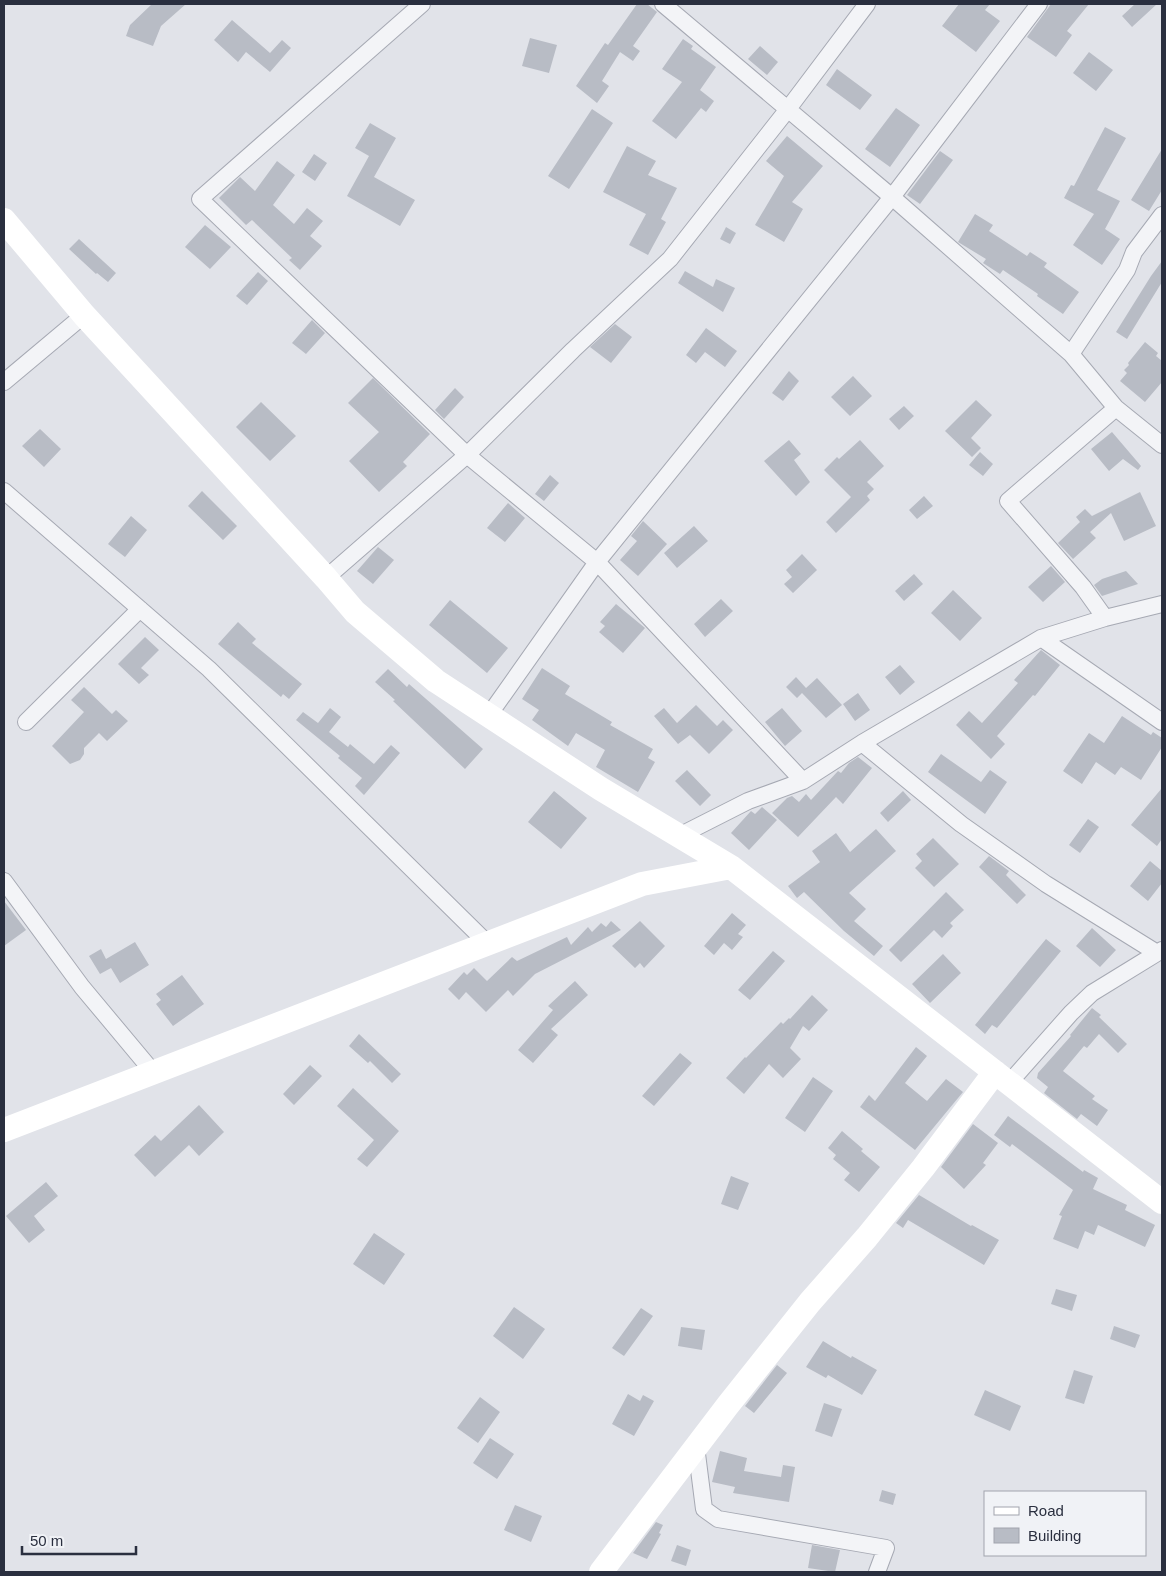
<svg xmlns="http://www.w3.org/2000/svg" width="1166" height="1576" viewBox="0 0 1166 1576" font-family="Helvetica,sans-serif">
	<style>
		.building { fill: #b8bcc5 }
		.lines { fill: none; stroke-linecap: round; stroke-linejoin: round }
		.street-casing { stroke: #a6a9b3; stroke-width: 18 }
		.street { stroke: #f3f4f7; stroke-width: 16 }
		.secondary { stroke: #fff; stroke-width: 24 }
	</style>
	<rect width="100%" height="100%" fill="#e1e3e9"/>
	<!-- building -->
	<path class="building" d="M152,4H186L161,26L153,46L126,36L130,25Z
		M637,4H647L657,12L633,46L640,51L633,61L620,52L602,81L609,86L597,103L576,86L605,43L608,45Z
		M959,4H990L985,10L1000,21L976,52L942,26Z
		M1051,4H1089L1067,31L1072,35L1056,57L1027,37Z
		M1135,4H1157L1132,27L1122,16Z
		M232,20L270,53L282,40L291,48L270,72L246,52L238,62L214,40Z
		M530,38L557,45L549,73L522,66Z
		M683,39L693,46L691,49L716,67L700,90L714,101L706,112L701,108L676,139L652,121L682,82L662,69Z
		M760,46L778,62L767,75L748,59Z
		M1089,52L1113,70L1096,91L1073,73Z
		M837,69L872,95L860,110L826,85Z
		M896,108L920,125L890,167L865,149Z
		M592,109L613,123L569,189L548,176Z
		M370,123L396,138L374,177L415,200L400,226L347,196L369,156L355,148Z
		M1105,127L1126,138L1097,190L1120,201L1105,229L1120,239L1102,265L1073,245L1094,214L1064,198L1071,185L1074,186Z
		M787,136L823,166L792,202L803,209L784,242L755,225L784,176L766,161Z
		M627,146L656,161L648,175L677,188L661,219L666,222L648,255L629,245L646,214L603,192Z
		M1162,149V190L1149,211L1131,200Z
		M940,151L953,160L920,204L907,195Z
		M314,154L327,163L315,181L302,172Z
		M277,161L295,175L273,205L294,224L307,208L323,221L310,236L322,246L300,270L289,260L292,258L252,220L246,225L219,198L240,177L255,191Z
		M975,214L993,225L989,231L1027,256L1030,252L1047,263L1044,267L1079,292L1063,314L1037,296L1038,294L1003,270L1000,274L983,263L986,259L958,242Z
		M205,225L231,247L210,269L185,247Z
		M726,227L736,233L730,244L720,239Z
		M79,239L116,273L108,282L97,273L96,274L69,249Z
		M1162,261V282L1127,339L1116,332L1151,276Z
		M685,271L713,287L716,279L735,288L723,312L678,283Z
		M258,272L268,281L247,305L236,296Z
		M312,320L325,333L306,354L292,343Z
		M615,324L632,337L611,363L590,347Z
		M706,328L737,351L725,367L705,352L696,363L686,355Z
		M1145,342L1158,353L1156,356L1162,361V382L1145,402L1120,381L1127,373L1124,370L1129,365L1128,363Z
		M789,371L799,381L783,401L772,393Z
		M853,376L872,396L850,416L831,397Z
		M373,378L430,434L403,462L407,466L379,492L349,461L379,432L348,403Z
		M455,388L464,397L444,419L435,410Z
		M976,400L992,415L971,438L981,448L972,457L945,431Z
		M261,402L296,436L270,461L236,427Z
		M904,406L914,416L899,430L889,419Z
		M40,429L61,449L44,467L22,446Z
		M1112,432L1141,466L1138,470L1123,459L1109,471L1091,449Z
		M789,440L801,454L794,460L810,482L796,496L764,461Z
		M860,440L884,466L867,482L874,489L867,496L870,500L836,533L826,522L851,497L824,470L837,457L839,459Z
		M980,452L993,464L983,476L969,465Z
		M550,475L559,483L544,501L535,494Z
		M202,491L237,526L223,540L188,506Z
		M1140,492L1156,526L1124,541L1111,513L1090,532L1096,538L1073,559L1058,543L1080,522L1076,517L1085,509L1092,516Z
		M924,496L933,506L917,519L909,510Z
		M508,503L525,518L505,542L487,528Z
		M131,516L147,530L125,557L108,544Z
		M643,521L667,544L638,576L620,560L637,541L631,536Z
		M694,526L708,541L677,568L664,553Z
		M378,547L394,560L373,584L357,571Z
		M802,554L817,570L793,593L784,584L792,577L786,570Z
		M1051,566L1065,582L1043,602L1028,587Z
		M1126,571L1138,584L1102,596L1094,585L1102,579Z
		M914,574L923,584L904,601L895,591Z
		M953,590L982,618L960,641L931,613Z
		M721,599L733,611L705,637L694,624Z
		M450,600L508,648L487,673L429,625Z
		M616,604L645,628L623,653L599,632L605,626L600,622Z
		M238,622L256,639L252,643L302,684L289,699L283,694L281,697L218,644Z
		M145,637L159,650L141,668L149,675L139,684L118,664Z
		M1041,650L1060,665L1035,696L1033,695L997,736L1005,744L991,759L956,725L969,711L982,723L1018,683L1014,680Z
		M900,665L915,682L900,695L885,677Z
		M542,668L570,686L565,694L612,722L610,725L653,749L648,758L655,762L638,792L596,767L605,750L576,733L568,746L532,720L539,710L522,699Z
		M388,669L407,687L409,684L483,749L465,769L393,701L395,700L375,682Z
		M796,677L806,688L817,678L842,705L826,718L802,693L797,698L786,687Z
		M84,687L112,714L116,710L128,721L107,741L99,733L84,748V754L80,760L70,764L52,746L84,712L71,700Z
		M858,693L870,710L855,721L843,704Z
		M696,705L717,726L723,720L733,730L709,754L690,735L678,744L654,716L664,708L677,723Z
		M330,708L341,717L329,732L348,747L350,744L374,764L391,745L400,753L364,795L355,786L362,778L338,758L340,756L296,720L303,712L318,723Z
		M782,708L802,731L785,746L765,722Z
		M1122,716L1151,735L1153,732L1162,738V747L1141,780L1121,767L1115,775L1096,762L1082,784L1063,771L1089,733L1104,743Z
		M941,754L981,782L990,770L1007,782L985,814L928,772Z
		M858,757L872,768L843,804L836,797L798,837L772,813L787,798L792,796L799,802L806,794L811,800L838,771L841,773L849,763Z
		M687,770L711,795L700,806L675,781Z
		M1162,788V839L1157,846L1131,825Z
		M554,791L587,818L561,849L528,822Z
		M903,791L911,800L888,822L880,813Z
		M762,807L777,820L749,850L731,833L751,811L755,814Z
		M1088,819L1099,827L1080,853L1069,845Z
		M876,829L896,851L849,893L866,909L854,921L883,946L874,956L844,931L804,892L797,898L788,886L820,862L812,851L836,833L850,852Z
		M933,838L959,864L934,887L915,868L922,861L916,854Z
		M989,856L1009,871L1006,875L1026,895L1017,904L979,867Z
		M1150,861L1162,871V883L1148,901L1130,886Z
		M946,892L964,910L950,923L953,926L942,938L934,930L901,962L889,950Z
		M4,901L26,930L4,946Z
		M732,913L746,925L738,934L743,937L732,950L724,943L714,955L704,946Z
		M611,921L621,930L535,974L513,996L508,990L486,1012L466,992L459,1000L448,989L464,972L467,975L474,968L487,981L512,957L517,961L567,937L571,945L588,927L592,932L601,923L606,927Z
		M640,921L665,946L644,968L640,963L635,968L612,946Z
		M1092,928L1116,950L1100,967L1076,946Z
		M1046,939L1061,951L997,1028L992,1025L985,1034L975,1025Z
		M135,942L149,965L120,983L111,968L100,974L89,956L101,949L106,959Z
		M773,951L785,961L750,1000L738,990Z
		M943,954L961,973L930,1003L912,984Z
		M182,975L204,1004L173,1026L156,1004L161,1000L156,994Z
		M575,981L588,995L551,1029L558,1035L533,1063L518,1050L553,1010L548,1006Z
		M812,995L828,1010L809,1031L803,1026L790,1048L801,1059L783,1078L769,1064L744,1094L726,1078L745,1057L746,1058L781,1022L783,1024L789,1018L790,1019Z
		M1092,1008L1101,1015L1099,1017L1127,1044L1118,1053L1099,1034L1087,1048L1084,1046L1063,1071L1095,1096L1092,1099L1108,1110L1097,1126L1081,1114L1077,1119L1044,1093L1048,1087L1037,1078L1038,1073L1071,1036L1070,1035Z
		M359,1034L401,1074L392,1083L370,1061L368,1063L349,1046Z
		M916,1047L927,1056L905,1083L927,1101L946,1079L963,1092L915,1150L860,1107L869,1095L875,1101Z
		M680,1053L692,1063L654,1106L642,1096Z
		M310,1065L322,1076L294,1105L283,1094Z
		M813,1077L833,1091L805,1132L785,1118Z
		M353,1088L399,1131L367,1167L357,1159L374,1140L337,1106Z
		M199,1105L224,1132L199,1156L189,1145L155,1177L134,1155L155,1135L161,1141Z
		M1008,1116L1083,1172L1084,1170L1098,1178L1093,1189L1127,1205L1125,1210L1155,1225L1145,1247L1098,1225L1094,1235L1085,1231L1078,1249L1053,1239L1062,1216L1059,1215L1073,1190L1012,1144L1010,1147L994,1135Z
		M973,1124L998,1143L983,1163L986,1165L964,1189L941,1167Z
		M842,1131L863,1149L861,1151L880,1167L859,1192L844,1180L850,1173L833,1159L836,1155L828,1148Z
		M731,1176L749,1183L738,1210L721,1204Z
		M46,1182L58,1196L34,1216L45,1230L29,1243L6,1216Z
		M919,1195L971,1226L972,1225L999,1240L984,1265L908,1220L903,1228L896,1223Z
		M374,1233L405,1254L384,1285L353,1264Z
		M1056,1289L1077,1295L1072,1311L1051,1304Z
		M514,1307L545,1329L523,1359L493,1336Z
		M641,1308L653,1316L624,1356L612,1348Z
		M1114,1326L1140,1335L1135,1348L1110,1339Z
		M681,1327L705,1330L702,1350L678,1346Z
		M823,1341L851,1358L852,1356L877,1370L862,1395L828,1375L826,1378L806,1367Z
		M777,1365L787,1373L754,1413L745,1406Z
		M1074,1370L1093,1376L1084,1404L1065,1398Z
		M985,1390L1021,1406L1010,1431L974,1415Z
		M628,1394L640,1401L643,1395L654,1401L634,1436L612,1424Z
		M480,1397L500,1412L478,1443L457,1428Z
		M824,1403L842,1409L832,1437L815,1431Z
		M490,1438L514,1454L497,1479L473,1463Z
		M720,1451L747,1458L744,1471L781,1477L783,1465L795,1467L789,1502L733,1493L735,1487L712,1482Z
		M882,1490L896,1494L893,1505L879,1501Z
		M515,1505L542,1516L531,1542L504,1530Z
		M656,1522L663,1525L659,1533L661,1534L647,1559L633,1553Z
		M677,1545L691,1550L686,1566L671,1561Z
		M812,1545L840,1550L835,1572L808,1568Z"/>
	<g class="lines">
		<defs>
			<path id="street" d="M422,4L200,199L467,455L597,562L803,781
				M663,4L892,197L1071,354L1116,408
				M1071,354L1127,270L1134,252L1162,215
				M4,382L84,315
				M4,491L209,669L488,944
				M326,578L467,455L573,350L670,259L788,109L867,4
				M1105,618L1083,587L1008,501L1116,408L1162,445
				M1041,638L1162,722
				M489,715L597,562L892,197L1039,4
				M26,722L140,609
				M862,743L961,824L1046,884L1157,953
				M679,836L748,801L803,781L862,743L1041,638L1105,618L1162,604
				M4,881L82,987L153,1072
				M1009,1083L1071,1013L1092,993L1162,950
				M696,1446L704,1509L718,1519L886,1548L877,1572"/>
		</defs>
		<!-- street casing -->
		<use href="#street" class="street-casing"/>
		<!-- street -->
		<use href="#street" class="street"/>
		<!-- secondary -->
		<path class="secondary" d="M4,220L84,315L326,578L355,612L436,681L601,789L731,867L1162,1202
			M4,1130L642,884L731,867
			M601,1572L728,1405L810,1302L867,1237L923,1168L995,1072"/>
	</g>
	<!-- border -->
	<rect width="1166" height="1576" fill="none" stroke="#2a2f3f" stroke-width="10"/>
	<!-- legend -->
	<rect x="984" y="1491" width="162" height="65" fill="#f0f2f6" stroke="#a1a4ad"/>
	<rect x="994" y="1507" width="25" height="8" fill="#ffffff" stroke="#a1a4ad"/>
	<text x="1028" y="1516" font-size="15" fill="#2a2f3f">Road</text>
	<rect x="994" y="1528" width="25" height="15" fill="#b8bcc5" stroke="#a1a4ad"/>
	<text x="1028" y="1541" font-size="15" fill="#2a2f3f">Building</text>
	<!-- scale -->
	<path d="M22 1546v8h114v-8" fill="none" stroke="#2a2f3f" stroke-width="2.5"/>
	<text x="30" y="1546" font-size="15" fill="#2a2f3f" stroke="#f0f2f6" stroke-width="4" paint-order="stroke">50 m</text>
</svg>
